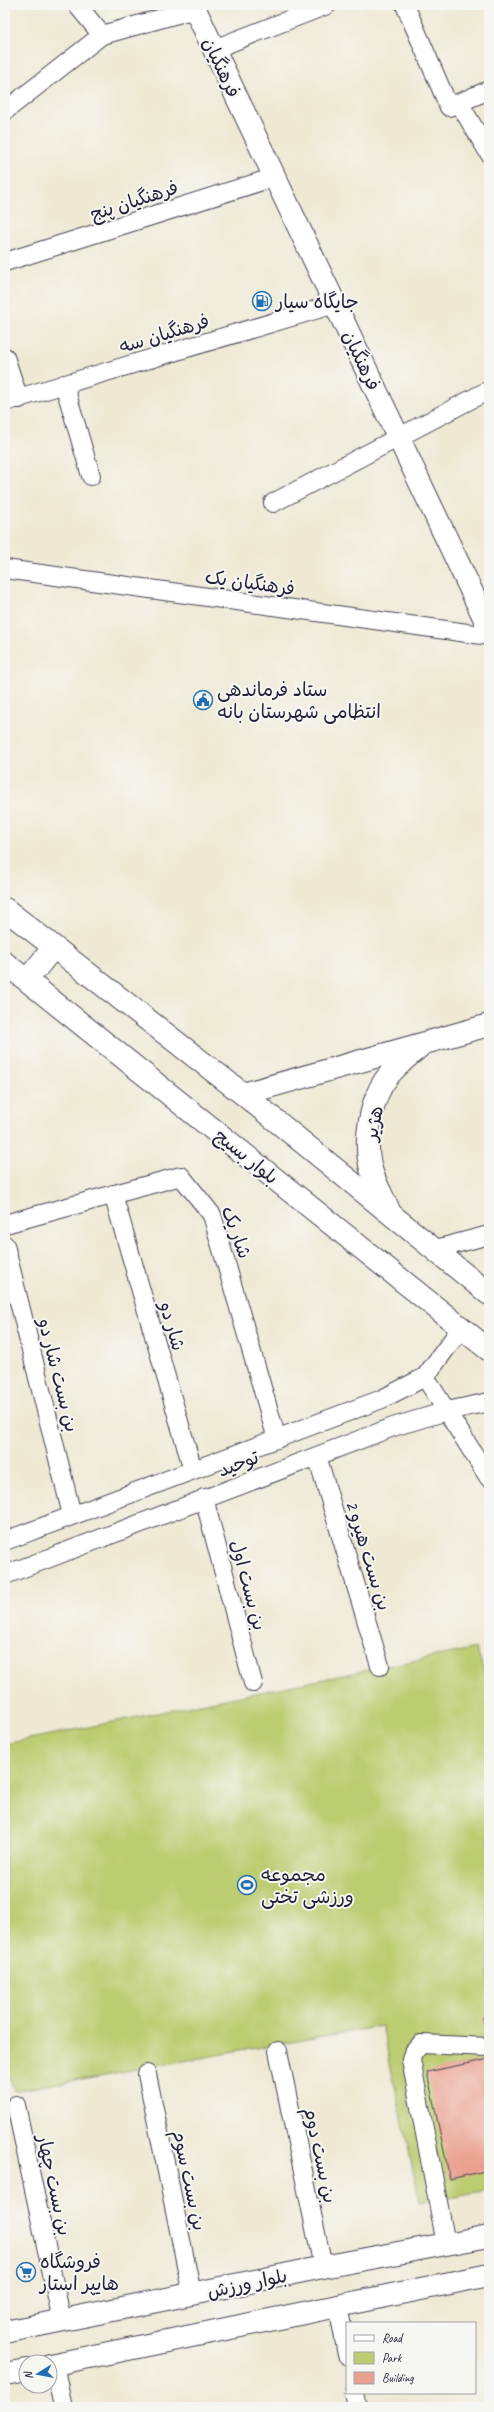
<svg xmlns="http://www.w3.org/2000/svg" width="494" height="2412" viewBox="0 0 494 2412" font-family="Caveat,'Playpen Sans Arabic',sans-serif">
	<style>
		.green { fill: #bccc6f; stroke: #6f7755 }
		.building { fill: #eaa08f }
		.lines { fill: none; stroke-linecap: round; stroke-linejoin: round }
		.minor-casing { stroke: #414052; stroke-width: 20 }
		.major-casing { stroke: #414052; stroke-width: 24 }
		.minor { stroke: #fff; stroke-width: 18 }
		.major { stroke: #fff; stroke-width: 22 }
		.labels { text-anchor: middle; stroke-width: 4; stroke-linejoin: round; paint-order: stroke }
		.street-label { font-size: 19px; fill: #22223b; stroke: #f6f6f2 }
		.poi-label { font-size: 19px; fill: #22223b; stroke: #f6f6f2; text-anchor: start }
	</style>
	<rect width="100%" height="100%" fill="#f6f6f2"/>
	<filter id="ink" filterUnits="userSpaceOnUse"><feTurbulence type="fractalNoise" baseFrequency=".025" numOctaves="2"/><feDisplacementMap in="SourceGraphic" scale="8" xChannelSelector="R" yChannelSelector="G"/><feConvolveMatrix kernelMatrix="1 2 1 2 8 2 1 2 1" color-interpolation-filters="sRGB"/></filter>
	<filter id="wash" filterUnits="userSpaceOnUse"><feTurbulence type="fractalNoise" baseFrequency=".012" numOctaves="4" result="noise"/><feDisplacementMap in="SourceGraphic" scale="16" xChannelSelector="R" yChannelSelector="G"/><feGaussianBlur stdDeviation="0.9" result="paint"/><feColorMatrix in="noise" values="0 0 0 0 0 0 0 0 0 0 0 0 0 0 0 0 0 1.4 0 .05"/><feComposite in="paint" operator="in"/></filter>
	<g filter="url(#wash)">
		<rect width="100%" height="100%" fill="#efe9d4"/>
		<!-- green -->
		<path class="green" d="M476,1648L489,1685V2191L420,2203L382,2026L14,2091L5,2066V1744Z"/>
		<g id="blocks">
			<!-- building -->
			<path class="building" d="M489,2016V2038L487,2039L483,2017Z
				M489,2059V2170L450,2179L427,2072Z"/>
		</g>
	</g>
	<g filter="url(#ink)">
		<use href="#blocks" fill-opacity="0" stroke="#414052" stroke-width="1"/>
		<g class="lines">
			<defs>
				<path id="minor" d="M77,5L102,35
					M405,5L449,107L489,90
					M214,49L327,5
					M459,103L489,153
					M5,111L102,35L195,9
					M5,262L275,177
					M5,357L19,399
					M64,384L91,476
					M5,402L335,304
					M273,503L489,390
					M5,569L489,636
					M113,1194L193,1470
					M5,1224L181,1176L212,1215L277,1439
					M5,1245L72,1515
					M436,1249L489,1235
					M425,1377L489,1478
					M317,1456L380,1666
					M204,1498L253,1683
					M5,1541L382,1399L425,1377L462,1327
					M5,1575L393,1427L447,1411L489,1402
					M278,2051L323,2267
					M147,2074L192,2294
					M16,2105L62,2321
					M446,2244L411,2060L413,2053L421,2044L489,2047
					M338,2305L347,2355
					M54,2364L63,2407
					M354,2393L357,2407"/>
				<path id="major" d="M193,5L489,628
					M5,909L243,1094L489,1294
					M5,963L489,1350
					M27,980L53,948
					M243,1094L489,1025
					M390,1213C384,1198 373,1181 370,1165C364,1139 371,1096 389,1075C398,1064 410,1055 420,1046
					M5,2332L323,2267L489,2236
					M50,2365L489,2275
					M5,2374L26,2370"/>
			</defs>
			<!-- minor casing -->
			<use href="#minor" class="minor-casing"/>
			<!-- major casing -->
			<use href="#major" class="major-casing"/>
			<!-- minor -->
			<use href="#minor" class="minor"/>
			<!-- major -->
			<use href="#major" class="major"/>
		</g>
	</g>
	<!-- icons -->
	<defs>
		<symbol id="fuel-ring" viewBox="-11 -11 22 22"><circle r="9.5" fill="#f6f6f2" stroke="#1f6fb2" stroke-width="1.5"/><path d="M-5.5-6h7V0h2V4h1.3V-2.5L3-4.5l.8-.8L6-3V5H2.5V1h-1V6h-7ZM-4.2-4.7v3.2H.2V-4.7Z" fill="#1f6fb2"/></symbol>
		<symbol id="civic-ring" viewBox="-11 -11 22 22"><circle r="9.5" fill="#f6f6f2" stroke="#1f6fb2" stroke-width="1.5"/><path d="M-.6-6.5H3V-4.5H.6V-3L4-1V1h2V6H-6V1h2V-1L-.6-3ZM-1.2 2.5V6h2.4V2.5Z" fill="#1f6fb2"/></symbol>
		<symbol id="stadium-ring" viewBox="-11 -11 22 22"><circle r="9.5" fill="#f6f6f2" stroke="#1f6fb2" stroke-width="1.5"/><path d="M0-5a6.5 5 0 1 0 0 10a6.5 5 0 1 0 0-10ZM-3.5-1.8h7v3.6h-7Z" fill="#1f6fb2"/></symbol>
		<symbol id="supermarket-ring" viewBox="-11 -11 22 22"><circle r="9.5" fill="#f6f6f2" stroke="#1f6fb2" stroke-width="1.5"/><path d="M-6-5.5h2.5l.6 2H6L4.5 2H-2.5L-4.4-4H-6ZM-1.5 3.2a1.3 1.3 0 1 0 .1 0ZM3 3.2a1.3 1.3 0 1 0 .1 0Z" fill="#1f6fb2"/></symbol>
	</defs>
	<g fill-rule="evenodd">
		<use href="#fuel-ring" x="251" y="290" width="22" height="22"/>
		<use href="#civic-ring" x="192" y="689" width="22" height="22"/>
		<use href="#stadium-ring" x="236" y="1874" width="22" height="22"/>
		<use href="#supermarket-ring" x="15" y="2261" width="22" height="22"/>
	</g>
	<g class="labels">
		<!-- street labels -->
		<g class="street-label">
			<text transform="translate(222 67) rotate(65)" y="7">فرهنگیان</text>
			<text transform="translate(134 200) rotate(-18)" y="7">فرهنگیان پنج</text>
			<text transform="translate(164 333) rotate(-17)" y="7">فرهنگیان سه</text>
			<text transform="translate(362 360) rotate(65)" y="7">فرهنگیان</text>
			<text transform="translate(250 582) rotate(8)" y="7">فرهنگیان یک</text>
			<text transform="translate(373 1123) rotate(-79)" y="7">هژیر</text>
			<text transform="translate(247 1156) rotate(39)" y="7">بلوار بسیج</text>
			<text transform="translate(237 1232) rotate(70)" y="7">شار یک</text>
			<text transform="translate(173 1326) rotate(74)" y="7">شار دو</text>
			<text transform="translate(59 1375) rotate(76)" y="7">بن بست شار دو</text>
			<text transform="translate(238 1463) rotate(-21)" y="7">توحید</text>
			<text transform="translate(369 1555) rotate(73)" y="7">بن بست هیرو 2</text>
			<text transform="translate(249 1585) rotate(75)" y="7">بن بست اول</text>
			<text transform="translate(321 2155) rotate(78)" y="7">بن بست دوم</text>
			<text transform="translate(190 2180) rotate(78)" y="7">بن بست سوم</text>
			<text transform="translate(55 2185) rotate(78)" y="7">بن بست چهار</text>
			<text transform="translate(247 2283) rotate(-12)" y="7">بلوار ورزش</text>
		</g>
		<!-- poi labels -->
		<g class="poi-label">
			<text x="276" y="308">جایگاه سیار</text>
			<text x="217" y="696">ستاد فرماندهی<tspan x="217" dy="22">انتظامی شهرستان بانه</tspan></text>
			<text x="261" y="1881">مجموعه<tspan x="261" dy="22">ورزشی تختی</tspan></text>
			<text x="40" y="2268">فروشگاه<tspan x="40" dy="22">هایپر استار</tspan></text>
		</g>
	</g>
	<!-- margin -->
	<rect width="494" height="2412" fill="none" stroke="#f6f6f2" stroke-width="20"/>
	<!-- legend -->
	<rect x="346" y="2322" width="130" height="72" fill="#f6f6f2" stroke="#a1a1a9"/>
	<rect x="354" y="2335" width="20" height="6" fill="#ffffff" stroke="#a1a1a9"/>
	<text x="382" y="2342" font-size="12" fill="#22223b">Road</text>
	<rect x="354" y="2352" width="20" height="12" fill="#bccc6f" stroke="#a1a1a9"/>
	<text x="382" y="2362" font-size="12" fill="#22223b">Park</text>
	<rect x="354" y="2372" width="20" height="12" fill="#eaa08f" stroke="#a1a1a9"/>
	<text x="382" y="2382" font-size="12" fill="#22223b">Building</text>
	<!-- north arrow -->
	<g transform="translate(38 2374) rotate(259)"><circle r="19" fill="#f6f6f2" stroke="#a1a1a9"/>
	<path d="M0-3L7 15L0 10L-7 15Z" fill="#1f6fb2"/>
	<text y="-6" font-size="11" font-weight="bold" text-anchor="middle" fill="#22223b">N</text>
	</g>
</svg>
